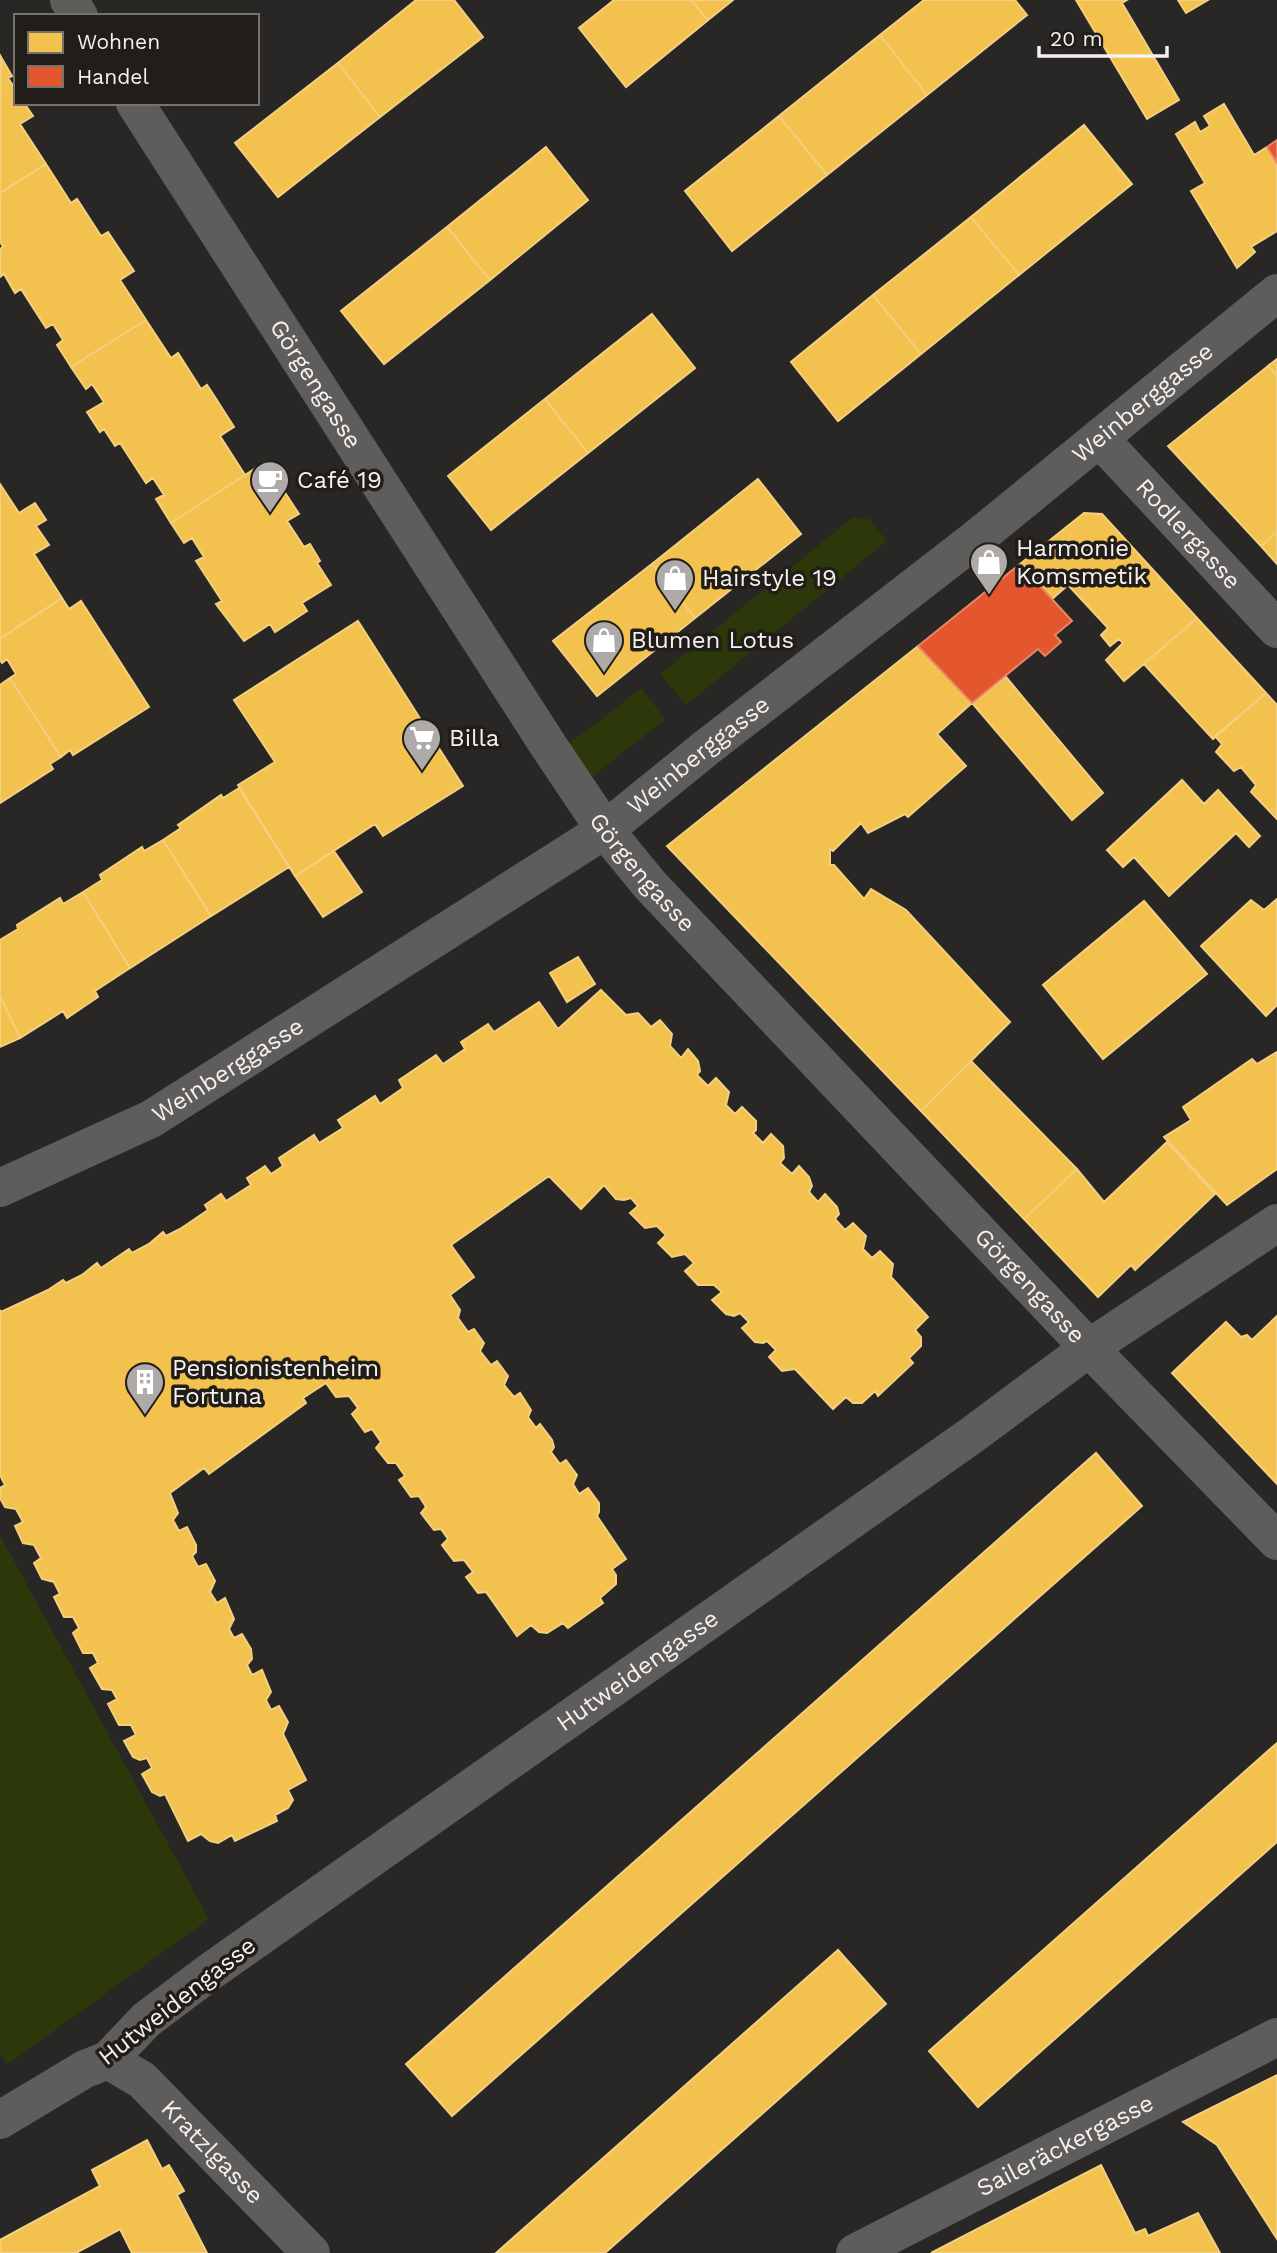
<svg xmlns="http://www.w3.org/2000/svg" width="1277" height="2253" viewBox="0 0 1277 2253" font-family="'Work Sans',sans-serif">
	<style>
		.green { fill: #2c370a }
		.homes { fill: #f2c14e; stroke: #f3cf7e; stroke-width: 2 }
		.shops { fill: #e4572e; stroke: #e98568; stroke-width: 2 }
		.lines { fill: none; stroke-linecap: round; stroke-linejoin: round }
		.minor { stroke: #5f5d5b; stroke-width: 38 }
		.labels { text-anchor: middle; stroke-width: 7; stroke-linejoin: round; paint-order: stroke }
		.street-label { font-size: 24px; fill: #f5f1ef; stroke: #211d19 }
		.poi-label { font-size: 24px; fill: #f5f1ef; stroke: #211d19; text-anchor: start }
	</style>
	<rect width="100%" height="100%" fill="#292725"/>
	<!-- green -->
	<path class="green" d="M853,517L869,519L887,541L686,705L660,674Z
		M642,688L665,720L586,781L562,749Z
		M0,1535L209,1919L8,2064L0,2054Z"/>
	<!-- homes -->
	<path class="homes" d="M416,0H454L483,37L380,117L338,63Z
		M614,0H691L708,20L626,87L579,28Z
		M691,0H733L708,20Z
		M924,0H1015L1027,15L927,95L880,35Z
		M1076,0H1127L1122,3L1179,100L1147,119Z
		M1178,0H1208L1186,13Z
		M880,35L927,95L827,175L779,116Z
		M1,57L12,76L8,78L16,90V103H24L33,116L20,124L46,164L0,193Z
		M338,63L380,117L278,197L235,143Z
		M1224,104L1254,155L1267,147L1277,163V231L1251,247L1255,252L1237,268L1191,191L1205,183L1176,134L1195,122L1200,132L1210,126L1204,116Z
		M779,116L827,175L732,251L685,191Z
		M1084,125L1132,184L1019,275L971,217Z
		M546,147L588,200L490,280L447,227Z
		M46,164L71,203L77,199L101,236L108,232L134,271L120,280L146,320L71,367L57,345L63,340L53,324L46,328L21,289L15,293L4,274L0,277V249L3,247L0,241V193Z
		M971,217L1019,275L921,354L873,295Z
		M447,227L490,280L384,364L341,311Z
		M873,295L921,354L838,421L791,362Z
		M652,314L695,368L588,453L545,399Z
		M146,320L171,358L178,353L201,389L207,385L213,394L234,427L220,436L245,475L171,523L156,499L164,495L153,478L146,483L120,443L115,446L104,429L100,432L87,412L104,402L92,384L86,389L71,367Z
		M1277,359V376L1268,366Z
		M1268,366L1277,376V532L1261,546L1168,446Z
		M545,399L588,453L491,530L448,476Z
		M265,462L299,514L287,521L304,547L310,544L320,561L317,563L331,585L302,603L307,611L275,632L270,624L244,641L216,604L222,601L196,561L204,557L192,538L184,543L171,523Z
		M758,479L801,534L695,618L652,564Z
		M0,484L19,513L35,503L46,520L36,526L49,545L34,554L62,598L0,639Z
		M1084,513L1102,514L1197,618L1124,681L1106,660L1123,643L1119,639L1110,646L1101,635L1108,628L1068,585L1052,599L1020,564Z
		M1277,532V564L1261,546Z
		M652,564L695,618L597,696L553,641Z
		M62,598L69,609L81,601L149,707L73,755L70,750L61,757L10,678L16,674L7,659L2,663L0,660V639Z
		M1197,618L1266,693L1213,739L1144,664Z
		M358,621L463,786L383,836L375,824L295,876L238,785L275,762L234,700Z
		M918,646L972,703L937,734L966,766L908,817L905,814L868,833L861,823L833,851L830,849V865H834L864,899L871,889L906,910L1010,1022L921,1111L667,846Z
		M1006,677L1103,793L1072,820L972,703Z
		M10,678L61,757L50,764L53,769L0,803V685Z
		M1266,693L1277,705V819L1251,792L1256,785L1241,767L1234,771L1216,752L1222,744L1215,736Z
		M1182,780L1204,804L1218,790L1260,836L1249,847L1236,833L1169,896L1134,857L1123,867L1107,850Z
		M239,788L289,867L211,916L163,840L181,828L178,825L221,795L223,798Z
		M163,840L211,916L130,968L83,892L102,880L100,875L142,847L144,851Z
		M334,851L362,892L323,917L295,876Z
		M83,892L130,968L95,991L98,997L67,1018L63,1011L20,1038L0,996V940L18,929L17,925L60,898L63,904Z
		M1277,899V1005L1266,1016L1201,946L1251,900L1264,910Z
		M1144,901L1207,974L1103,1059L1043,985Z
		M578,957L595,984L567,1002L550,973Z
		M601,990L626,1015L638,1013L651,1027L660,1020L672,1034L670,1046L681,1058L688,1049L698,1061L700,1071L697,1075L708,1086L716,1078L729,1092L726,1105L735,1114L742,1107L756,1121V1130L753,1133L763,1143L771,1134L783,1146L784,1158L780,1163L792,1174L799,1166L809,1177L812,1186L809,1192L818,1202L825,1194L837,1207L839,1214L835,1219L845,1230L853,1223L866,1236L863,1249L872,1258L880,1251L893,1264L891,1277L928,1317L915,1330L921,1337V1346L909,1358L913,1363L878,1396L875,1391L862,1403H853L846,1397L833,1409L795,1369L782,1371L769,1357L776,1350L767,1341L763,1343L755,1342L742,1328L749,1322L740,1313L734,1316L726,1314L712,1300L722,1292L714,1285H698L685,1271L694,1263L685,1254L672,1257L658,1243L666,1235L657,1226L645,1228L630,1213L638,1206L631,1198L624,1200L616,1199L604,1185L581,1209L549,1176L451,1245L474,1277L450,1295L460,1310L458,1318L468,1332L474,1329L484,1343L480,1351L491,1365L497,1361L508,1376L504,1385L514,1397L520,1393L531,1410L528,1417L536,1428L540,1424L552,1440L554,1447L551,1452L560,1464L566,1460L577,1475L573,1484L579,1494L588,1488L599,1503V1512L597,1516L626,1559L612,1569L616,1575V1584L600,1598L603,1603L568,1628L563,1623L547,1633L539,1632L531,1625L517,1636L486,1592L478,1593L466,1577L473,1572L464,1560L454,1561L442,1545L448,1539L441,1529L434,1530L421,1513L426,1507L419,1496L411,1497L399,1480L405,1476L396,1463H388L376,1448L381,1442L372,1429L365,1432L352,1414L358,1408L349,1396L336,1397L326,1383L303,1398L306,1403L209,1474L204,1468L170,1493L178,1513L173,1520L179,1531L187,1527L196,1545V1552L192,1556L198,1567L206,1564L215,1581L210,1592L217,1603L225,1598L234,1619L229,1629L234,1638L242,1634L251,1649L252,1659L247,1665L252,1675L262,1670L271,1692L266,1700L271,1710L279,1706L288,1722L283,1734L306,1780L288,1790L293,1800L288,1808L275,1815L277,1821L235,1841L232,1835L218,1843L210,1841L201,1834L188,1841L165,1794L160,1796L152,1792L142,1774L152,1768L147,1758L140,1760L133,1757L124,1741L136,1735L131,1725H119L108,1704L117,1699L112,1690L102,1689L90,1668L98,1663L93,1653H83L73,1633L79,1628L73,1617H64L54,1597L60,1594L54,1582L42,1579L34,1563L41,1558L34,1545L23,1543L15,1526L23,1522L16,1509L5,1507L0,1498V1488L5,1485L0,1475V1310L1,1312L48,1290L63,1280L66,1283L82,1275L97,1263L101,1268L129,1249L132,1253L149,1244L163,1232L166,1236L180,1229L208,1210L205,1205L221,1194L226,1201L251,1185L247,1178L265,1166L271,1174L283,1166L279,1158L314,1135L319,1143L343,1128L338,1120L375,1096L380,1104L403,1088L399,1080L436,1055L443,1064L465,1049L461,1042L488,1024L494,1032L539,1002L558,1029Z
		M0,996L20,1038L0,1047Z
		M1277,1052V1169L1227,1205L1164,1137L1191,1120L1183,1107L1252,1059L1257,1064Z
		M971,1061L1077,1169L1024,1219L921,1111Z
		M1167,1142L1215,1194L1135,1270L1131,1265L1098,1297L1024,1219L1077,1169L1104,1202Z
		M1277,1316V1484L1172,1373L1226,1322L1241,1337L1247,1335L1252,1340Z
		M1096,1453L1142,1506L452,2116L406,2064Z
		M1277,1743V1842L978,2107L929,2051Z
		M838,1950L886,2004L605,2253H496Z
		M1277,2075V2239L1217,2145L1183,2122Z
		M147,2140L162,2169L169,2165L184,2191L177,2195L207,2253H132L120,2229L76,2253H0V2240L100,2186L92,2170Z
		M1101,2165L1135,2233L1145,2229L1148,2236L1198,2213L1220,2253H931Z"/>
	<!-- shops -->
	<path class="shops" d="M1277,140V163L1267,147Z
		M1020,564L1072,621L1055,635L1061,642L1045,656L1038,649L972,703L918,646Z"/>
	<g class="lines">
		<!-- minor -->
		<g class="minor">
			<path d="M69,0L79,16"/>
			<path id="s1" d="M135,103L548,745L605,830L650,885L1089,1348L1277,1541"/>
			<path id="s2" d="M1099,438L1277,629"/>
			<path id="s3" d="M0,1188L151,1119L605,830L706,748L977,538L1277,293"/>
			<path id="s4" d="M108,2060L142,2080L311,2253"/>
			<path id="s5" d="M0,2120L85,2069L108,2060L146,2020L211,1971L972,1435L1089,1348L1277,1223"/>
			<path id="s6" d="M855,2253L1277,2037"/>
		</g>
	</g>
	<!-- icons -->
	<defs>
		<symbol id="cafe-pin" viewBox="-11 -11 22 30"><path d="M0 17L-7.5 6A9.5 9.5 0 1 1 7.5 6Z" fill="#aeaaa8" stroke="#211d19"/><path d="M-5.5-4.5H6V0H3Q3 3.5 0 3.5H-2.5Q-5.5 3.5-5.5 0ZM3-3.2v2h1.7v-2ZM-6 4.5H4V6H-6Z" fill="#fff"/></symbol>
		<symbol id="shop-pin" viewBox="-11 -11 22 30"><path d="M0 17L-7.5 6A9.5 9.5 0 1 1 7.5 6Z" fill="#aeaaa8" stroke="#211d19"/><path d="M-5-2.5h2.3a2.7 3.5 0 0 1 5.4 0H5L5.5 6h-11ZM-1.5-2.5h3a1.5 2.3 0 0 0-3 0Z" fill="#fff"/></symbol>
		<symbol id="supermarket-pin" viewBox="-11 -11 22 30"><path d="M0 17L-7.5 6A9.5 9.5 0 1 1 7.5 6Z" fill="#aeaaa8" stroke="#211d19"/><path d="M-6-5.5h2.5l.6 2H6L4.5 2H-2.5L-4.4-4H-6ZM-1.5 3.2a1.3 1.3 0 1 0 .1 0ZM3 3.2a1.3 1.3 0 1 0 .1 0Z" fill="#fff"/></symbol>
		<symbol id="building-pin" viewBox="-11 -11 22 30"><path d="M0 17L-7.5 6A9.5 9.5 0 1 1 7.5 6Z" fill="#aeaaa8" stroke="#211d19"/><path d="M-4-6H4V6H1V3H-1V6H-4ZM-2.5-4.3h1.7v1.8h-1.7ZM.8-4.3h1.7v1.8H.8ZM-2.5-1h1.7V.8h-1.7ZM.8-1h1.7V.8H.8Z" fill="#fff"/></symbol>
	</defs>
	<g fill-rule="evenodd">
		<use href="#cafe-pin" x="248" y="458" width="44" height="60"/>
		<use href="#shop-pin" x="967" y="540" width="44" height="60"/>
		<use href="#shop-pin" x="653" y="556" width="44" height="60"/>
		<use href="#shop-pin" x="582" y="618" width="44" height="60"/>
		<use href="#supermarket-pin" x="400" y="716" width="44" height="60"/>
		<use href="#building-pin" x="123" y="1360" width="44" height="60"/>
	</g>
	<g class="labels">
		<!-- street labels -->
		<g class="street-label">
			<text dy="8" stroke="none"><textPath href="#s1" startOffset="334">Görgengasse</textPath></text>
			<text dy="8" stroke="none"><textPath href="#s3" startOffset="1391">Weinberggasse</textPath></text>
			<text dy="8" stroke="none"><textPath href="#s2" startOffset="131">Rodlergasse</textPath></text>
			<text dy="8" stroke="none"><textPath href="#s3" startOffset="824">Weinberggasse</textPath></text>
			<text dy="8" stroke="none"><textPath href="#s1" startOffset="922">Görgengasse</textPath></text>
			<text dy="8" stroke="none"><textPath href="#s3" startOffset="257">Weinberggasse</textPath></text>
			<text dy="8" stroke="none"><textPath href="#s1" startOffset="1489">Görgengasse</textPath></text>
			<text dy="8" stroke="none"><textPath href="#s5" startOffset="782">Hutweidengasse</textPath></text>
			<text transform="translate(177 2001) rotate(-38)" y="8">Hutweidengasse</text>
			<text dy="8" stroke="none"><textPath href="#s6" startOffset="236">Saileräckergasse</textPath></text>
			<text dy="8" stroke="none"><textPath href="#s4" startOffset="140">Kratzlgasse</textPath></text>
		</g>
		<!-- poi labels -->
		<g class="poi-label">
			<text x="297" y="488">Café 19</text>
			<text x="1016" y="556">Harmonie<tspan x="1016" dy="28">Komsmetik</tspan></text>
			<text x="702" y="586">Hairstyle 19</text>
			<text x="631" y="648">Blumen Lotus</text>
			<text x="449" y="746">Billa</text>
			<text x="172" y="1376">Pensionistenheim<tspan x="172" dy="28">Fortuna</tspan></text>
		</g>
	</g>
	<!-- legend -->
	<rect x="14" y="14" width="245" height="91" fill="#211d19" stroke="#76726f" stroke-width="2"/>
	<rect x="28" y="32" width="35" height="21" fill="#f2c14e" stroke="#76726f" stroke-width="2"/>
	<text x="77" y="49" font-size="21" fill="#f5f1ef">Wohnen</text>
	<rect x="28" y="66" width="35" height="21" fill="#e4572e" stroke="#76726f" stroke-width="2"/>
	<text x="77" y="84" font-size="21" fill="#f5f1ef">Handel</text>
	<!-- scale -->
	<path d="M1039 46v10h128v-10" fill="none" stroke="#f5f1ef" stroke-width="3.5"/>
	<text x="1050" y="46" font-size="21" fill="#f5f1ef" stroke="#211d19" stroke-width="5" paint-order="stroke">20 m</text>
</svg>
